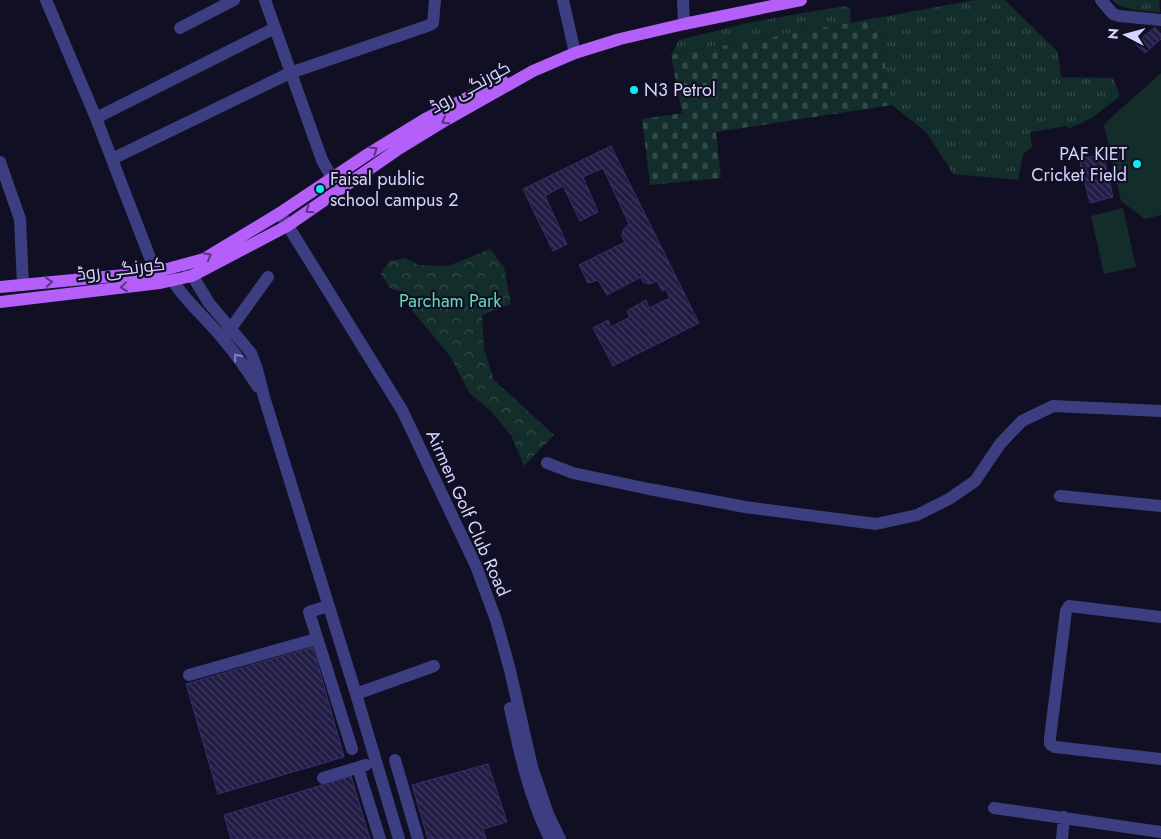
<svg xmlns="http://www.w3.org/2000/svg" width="1161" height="839" viewBox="0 0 1161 839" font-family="Jost,Cairo,sans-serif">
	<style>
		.grass { fill: url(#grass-tufts) }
		.cemetery { fill: url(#cemetery-stones) }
		.park { fill: url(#park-crowns) }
		.pitch { fill: #132d2b }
		.building { fill: url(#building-back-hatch); stroke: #372f6f }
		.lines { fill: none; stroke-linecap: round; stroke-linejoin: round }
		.minor { stroke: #3c3e81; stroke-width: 12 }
		.major { stroke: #b45ff9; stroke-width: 12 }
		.oneway { stroke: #5a3384 }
		.oneway2 { stroke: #8182b9 }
		.poi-dot { fill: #0aecf3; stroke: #110f24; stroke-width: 2 }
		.labels { text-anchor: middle; stroke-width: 4.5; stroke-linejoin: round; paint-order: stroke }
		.street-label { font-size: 18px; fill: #d5d4fd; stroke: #110f24 }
		.poi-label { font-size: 18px; fill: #d5d4fd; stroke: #110f24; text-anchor: start }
		.park-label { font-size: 18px; fill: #62dbb4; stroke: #110f24 }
	</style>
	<defs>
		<pattern id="grass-tufts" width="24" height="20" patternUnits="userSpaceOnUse" patternTransform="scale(1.25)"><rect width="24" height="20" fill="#132d2b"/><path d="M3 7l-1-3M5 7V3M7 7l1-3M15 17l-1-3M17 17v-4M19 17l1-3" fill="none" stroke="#344b4b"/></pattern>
		<pattern id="cemetery-stones" width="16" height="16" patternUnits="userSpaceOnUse" patternTransform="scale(1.25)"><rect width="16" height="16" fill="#132d2b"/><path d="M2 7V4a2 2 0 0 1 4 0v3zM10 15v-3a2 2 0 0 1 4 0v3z" fill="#344b4b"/></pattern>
		<pattern id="park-crowns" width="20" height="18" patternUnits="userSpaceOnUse" patternTransform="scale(1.25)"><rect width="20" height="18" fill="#132d2b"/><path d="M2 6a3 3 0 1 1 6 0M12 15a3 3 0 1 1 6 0" fill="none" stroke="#344b4b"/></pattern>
		<pattern id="building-back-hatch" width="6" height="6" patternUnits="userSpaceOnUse" patternTransform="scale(1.25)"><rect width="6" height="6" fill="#211c44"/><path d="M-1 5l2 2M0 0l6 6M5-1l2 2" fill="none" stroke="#403c60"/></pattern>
	</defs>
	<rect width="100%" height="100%" fill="#110f24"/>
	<!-- grass -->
	<path class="grass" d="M975,0H1005L1058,52L1061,77L1113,78L1120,96L1092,118L1068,129L1067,126L1030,132L1032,147L1023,154L1018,180L953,174L927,133L892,105L877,18Z
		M1112,0H1159L1160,12C1145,11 1123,11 1112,0Z
		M844,6L848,7L851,11L850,23L671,55L679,40L752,22Z"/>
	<!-- cemetery -->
	<path class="cemetery" d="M877,18L892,105L716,132L721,178L650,185L642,119L682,113L671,55Z"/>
	<!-- park -->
	<path class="park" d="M490,249L504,267L511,304L482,315L484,349L494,380L554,435L524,466L511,435L489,409L470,394L450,356L409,307L407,294L390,288L381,274L389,261L405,258L419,265L448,266Z"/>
	<!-- pitch -->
	<path class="pitch" d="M1161,73V215L1145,219L1121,201L1104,126L1106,122Z
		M1123,208L1136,267L1104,274L1091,216Z"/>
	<!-- building -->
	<path class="building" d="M1155,27L1161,34V39L1145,53L1135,44Z
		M611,146L699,323L613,366L593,328L608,320L611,327L630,317L627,311L646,300L649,308L670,298L666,289L662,291L657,281L649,284L643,282L641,277L607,295L598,280L588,283L579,265L625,242L622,237L623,230L629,224L603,168L583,177L598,212L580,221L563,186L545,196L567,244L553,251L523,189Z
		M1103,154L1113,197L1090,203L1079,159Z
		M313,647L344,757L218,794L186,684Z
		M488,764L507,822L483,829L486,839H428L412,785Z
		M351,776L370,839H231L224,815Z"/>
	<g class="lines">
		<!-- minor -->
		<path class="minor" d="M46,0L96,118L159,281
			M265,0L322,160L332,178
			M563,0L575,53
			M683,0L684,24
			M1101,0L1113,14L1119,16L1161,20
			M180,28L234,0
			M96,118L275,28
			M112,159L290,73L430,25L433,23L435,0
			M0,162L20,219L23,285
			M280,213L402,410L476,566L496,620L510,670L532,767L548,814L560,839
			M187,267L209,303L251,353L257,369L264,397L356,694L399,839
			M168,273C182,298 205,317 223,339C236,354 247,370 258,387
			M226,335L268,277
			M547,463L573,473L649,489L745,507L876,524L917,515L949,499L975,481L1000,444L1022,421L1053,406L1161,411
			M1060,496L1161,506
			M328,606L309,612L352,749
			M1161,617L1069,606L1066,611L1050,738V744L1055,747L1161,759
			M189,675L316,639
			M356,694L434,666
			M510,708C520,754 529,797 550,839
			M395,760L418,839
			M358,768L380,839
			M323,778L366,765
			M994,808L1161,832
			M1062,839L1064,817"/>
		<!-- major -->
		<path class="major" d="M0,287L156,272L204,259L280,213L368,154L425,119L502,80
			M0,302L160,283L192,276L287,226L397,150L446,120L533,71L575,53L620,39L684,24L801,0"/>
	</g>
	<!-- one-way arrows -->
	<defs><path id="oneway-chevron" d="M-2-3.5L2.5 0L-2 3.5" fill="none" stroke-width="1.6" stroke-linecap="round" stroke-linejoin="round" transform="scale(1.25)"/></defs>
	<g class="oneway">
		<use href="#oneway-chevron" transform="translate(445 121) rotate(150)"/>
		<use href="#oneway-chevron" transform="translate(374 150) rotate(-32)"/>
		<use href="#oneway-chevron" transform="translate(309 210) rotate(145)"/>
		<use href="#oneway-chevron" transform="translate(208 256) rotate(-28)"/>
		<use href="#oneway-chevron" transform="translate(49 282) rotate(-5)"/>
		<use href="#oneway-chevron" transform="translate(124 287) rotate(174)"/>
	</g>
	<use class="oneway2" href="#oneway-chevron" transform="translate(237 357) rotate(-128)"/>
	<!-- markers -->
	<g class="poi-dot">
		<circle cx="634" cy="90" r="5"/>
		<circle cx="1137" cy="164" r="5"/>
		<circle cx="320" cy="189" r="5"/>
	</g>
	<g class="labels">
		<!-- street labels -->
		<g class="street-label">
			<text transform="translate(470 87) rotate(-29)" y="6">کورنگی روڈ</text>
			<text transform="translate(121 269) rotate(-7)" y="6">کورنگی روڈ</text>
			<text transform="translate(468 513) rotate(66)" y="6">Airmen Golf Club Road</text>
		</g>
		<!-- poi labels -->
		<g class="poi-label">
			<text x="644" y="96">N3 Petrol</text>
			<text x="1127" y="160" text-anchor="end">PAF KIET<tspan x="1127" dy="21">Cricket Field</tspan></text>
			<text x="330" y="185">Faisal public<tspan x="330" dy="21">school campus 2</tspan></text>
		</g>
		<!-- park labels -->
		<g class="park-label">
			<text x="450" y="307">Parcham Park</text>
		</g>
	</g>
	<!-- north arrow -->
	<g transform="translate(1126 35) rotate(276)" stroke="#110f24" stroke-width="4" paint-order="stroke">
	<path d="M0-4L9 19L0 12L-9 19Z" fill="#d5d4fd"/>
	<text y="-8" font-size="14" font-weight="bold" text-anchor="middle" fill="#d5d4fd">N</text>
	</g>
</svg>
